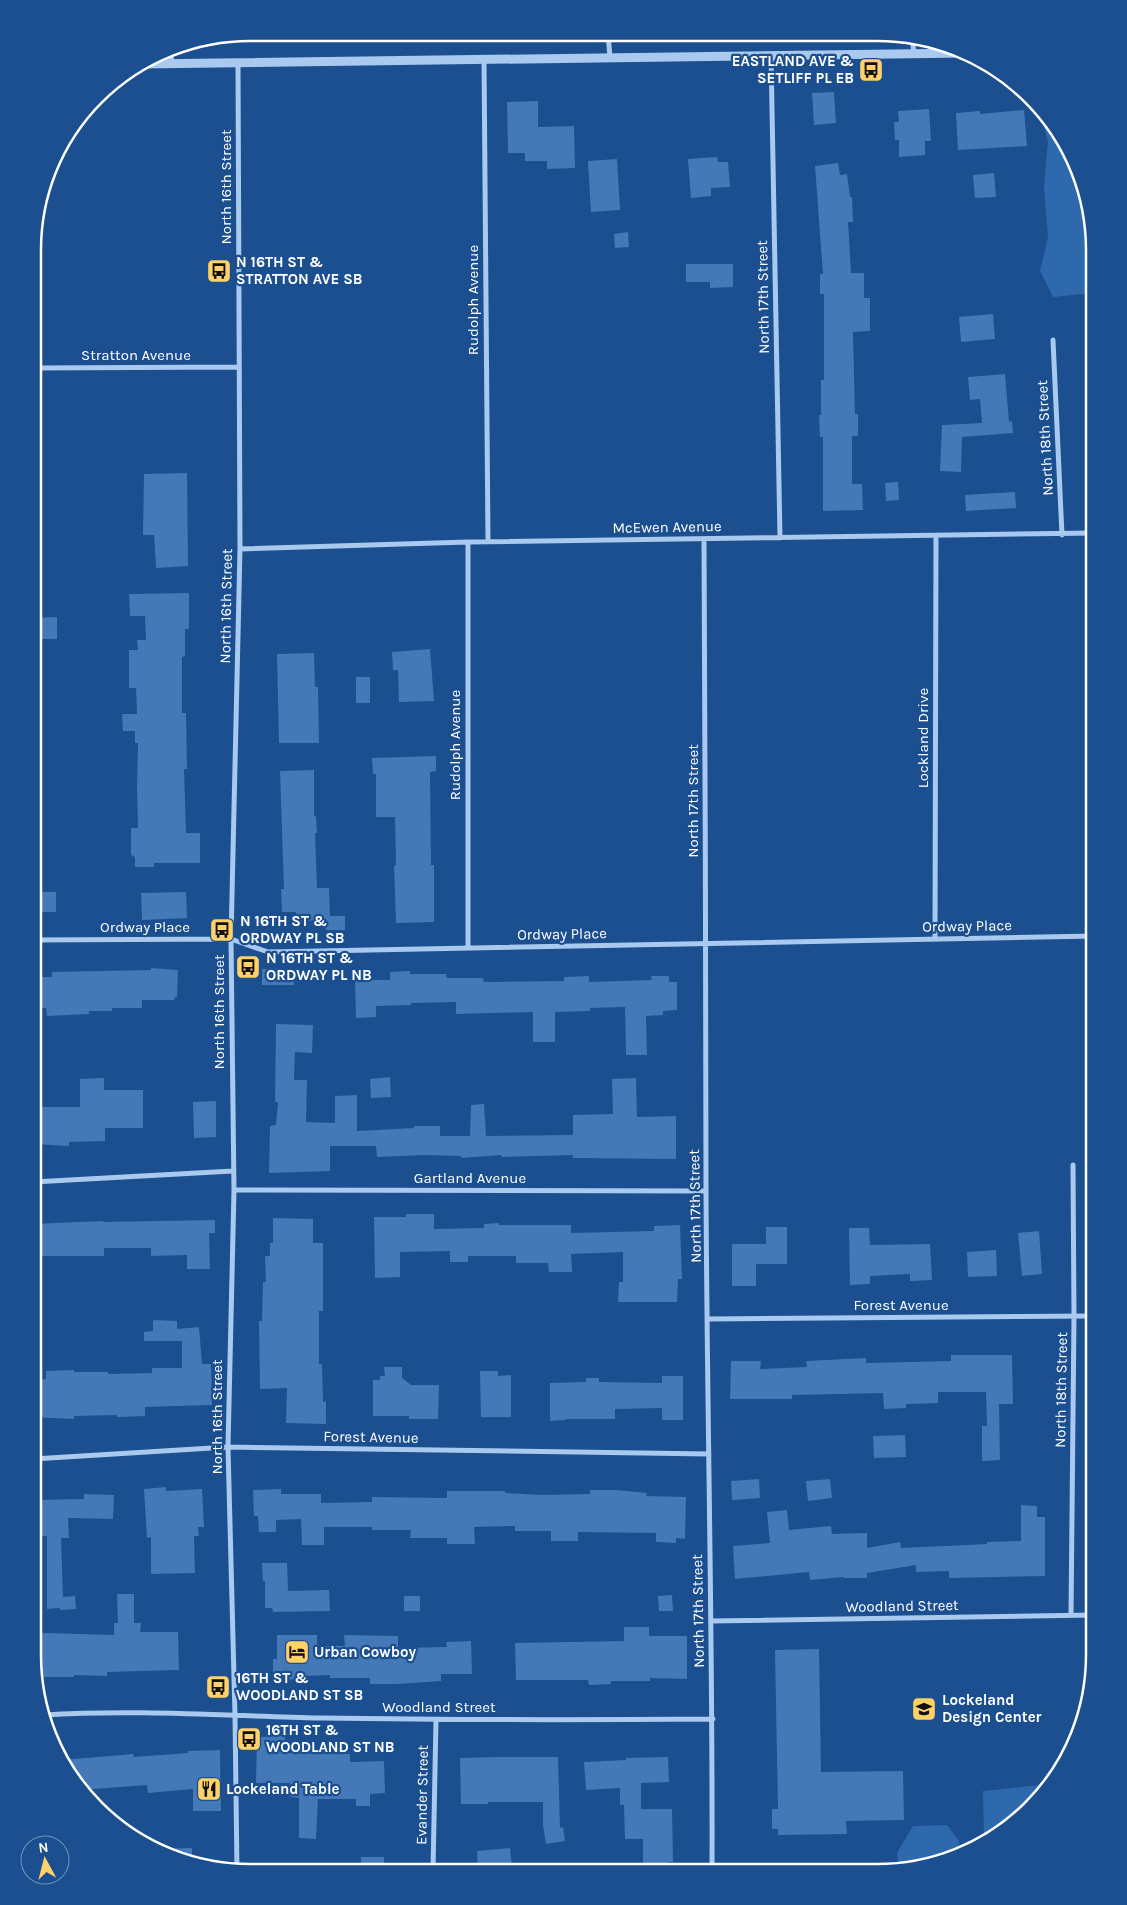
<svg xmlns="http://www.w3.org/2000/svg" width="1127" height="1905" viewBox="0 0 1127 1905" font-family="Karla,sans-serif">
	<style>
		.green { fill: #2e69ad }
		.building { fill: #4478b7 }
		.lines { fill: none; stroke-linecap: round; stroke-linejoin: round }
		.minor { stroke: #a9c9ee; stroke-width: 5 }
		.tertiary { stroke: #a9c9ee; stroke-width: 9 }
		.labels { text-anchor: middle; stroke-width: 4.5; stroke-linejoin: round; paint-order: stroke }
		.poi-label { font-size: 15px; font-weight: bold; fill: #fff; stroke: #1b4f8f; text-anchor: start }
		.street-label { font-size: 15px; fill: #fff; stroke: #1b4f8f }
		.rim { fill: none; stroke: #fff; stroke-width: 2.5 }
	</style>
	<rect width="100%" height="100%" fill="#1b4f8f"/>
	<!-- green -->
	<path class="green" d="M1038,106L1050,118L1078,167L1094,250V293L1053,297L1040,271L1048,237L1044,187L1048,142Z
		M1051,1784L1010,1827L984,1842L983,1791Z
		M947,1825L959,1841L958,1856L899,1868L897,1853L913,1826Z"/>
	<!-- building -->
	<path class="building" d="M834,92L836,123L814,125L812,93Z
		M538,101V127L574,126L575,168L547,169V161H525V153H508L507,102Z
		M929,109L931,141H925V155L899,157V140H895L894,122H899L898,111Z
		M1024,110L1027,146L958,150L956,113L980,111V114Z
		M717,157L718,162H728L730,187L711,188V196L691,198L688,159Z
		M617,159L620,210L591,212L588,161Z
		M838,163L840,175L847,174L850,197H852L853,222H848L851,273H864V298H870V331L853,332L855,414H858V436H852V484H862L863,510L823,511V437H820L819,415H821V380H824V294H820V274H823L815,166Z
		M994,173L996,197L975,198L973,175Z
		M628,232L629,247L615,248L614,234Z
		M686,264H733V287L710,288V282H686Z
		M993,314L995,339L961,342L959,317Z
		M1005,374L1009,422L1012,421L1013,433L962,437L961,472L940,471L942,425L982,423L980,399L970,400L968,377Z
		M187,473L188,566L156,568L154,535H143L144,474Z
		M898,482L899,500L886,501L885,483Z
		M1015,492L1016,508L966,511L965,495Z
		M189,593V629H185V656L182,657V713H186L187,769H184L186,833H200V863H154V867H135V857L131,855V828H138L137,788L138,743H135V731H123L122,714H137L136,688H129V650H138L137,640H146L145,616H130L129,594Z
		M57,617V639H39V632H34V618Z
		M430,649L434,701L399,702L398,670H393L392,652Z
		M314,653L315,687H318L319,743H279L277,654Z
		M356,677H370V703H356Z
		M436,756V771L430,772L431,865H434V922L396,923L394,866L396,865L395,817H376V774H373L372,758Z
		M314,770V816H316L317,833H315L317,888H329L330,916H345V930H326V920L297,921L296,912H282L281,889H284L280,771Z
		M33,892H56V912H33Z
		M186,892L187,918L142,920L141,893Z
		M151,968L178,970L177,997H175L174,1000H142V1008H112V1011H89V1014L47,1016L46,1008H33V977H52V972L151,970Z
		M262,969H293L294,985H262Z
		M410,971V974H446L447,978H483L484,982L564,981V977L589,976V982L652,980L651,976H669V982H677V1010L663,1011V1015L646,1016L647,1055H626L625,1007L590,1008V1011L555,1012V1042H533V1012L456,1014V1002L411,1003V1005L376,1006V1017L356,1018L355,980H390V972Z
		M276,1024L313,1025L312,1053L295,1052L294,1080H307L306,1122L335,1123V1096L357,1095V1131L414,1128V1126H440V1136H470L471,1105L484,1104L486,1136L573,1135V1115L613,1114L612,1079L636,1078L637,1117L676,1116V1159L573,1158V1155L502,1157L501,1155L461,1158V1156L423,1155L377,1157L376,1146H330V1171L269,1173L270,1126L276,1125L278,1102H275Z
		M390,1077L391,1097L371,1098L370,1079Z
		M104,1078V1090H143V1128H105V1141L69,1142V1146L33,1144V1107H80V1079Z
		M216,1101V1137L194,1138L193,1102Z
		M406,1214H434V1229L484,1228V1224L499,1223V1225H571V1233L654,1231V1226L680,1225L682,1279H678L677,1302H618L619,1282H623V1252L571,1254L572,1272H549L548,1263H516V1256H468V1262H450V1251L400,1252V1277L375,1278L374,1217H406Z
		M273,1218L313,1219V1243H323V1311H319V1364H322L323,1402L326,1401V1424L286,1423L287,1388L260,1389L259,1321H262L263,1282H266L265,1256H270V1243H273Z
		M215,1220V1233H209L210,1269H187V1255L151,1256V1248H104V1256H33V1224L103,1221V1222Z
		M766,1227H787V1264H756V1286H732V1244H766Z
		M849,1228H869L870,1245L930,1244L932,1280L910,1281V1274L870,1276V1284L850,1285Z
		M1039,1231L1042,1274L1022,1276L1018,1233Z
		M996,1250L997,1276L968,1277L967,1252Z
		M153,1320L177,1321V1329L199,1327L202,1364H211L212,1405L145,1407V1416L117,1417V1415L74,1416V1419L33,1417V1380L46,1379V1371L74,1370V1372H108V1374L152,1373V1368H182V1341H144V1332L153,1331Z
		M951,1355H1012L1013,1404H999L1000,1460L982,1461V1426H987L986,1392H938V1403L906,1404V1408L884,1409L883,1393L792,1395V1399H730L731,1361H761L760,1369L807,1367L806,1361L866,1358V1363L951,1361Z
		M384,1367H402V1378L411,1385H439L438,1419H409V1416H373V1380H380V1376H385Z
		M480,1371H498V1376L511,1375V1417H481Z
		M662,1376H683V1420H662V1408L615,1409V1419H566V1420L550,1421V1383L586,1382V1378H599V1382L662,1383Z
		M905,1435L906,1457L874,1458L873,1436Z
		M759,1479L760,1498L732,1500L731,1481Z
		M830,1479L832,1498L808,1501L806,1481Z
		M166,1487V1491L202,1489L204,1527H198L199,1536H194L195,1573L151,1574V1537L147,1538L144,1489Z
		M281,1489V1494H321V1503L372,1502V1497L447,1498V1491H505V1493L542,1495L590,1494V1490H617L647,1493L646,1496L686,1497L685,1539L676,1538V1543L656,1542V1533L578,1532V1541H551V1531H515V1526L474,1527L475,1544H447V1538H410L411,1530H372V1527H324V1545H302L301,1519L276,1520V1532H259L258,1516H254L253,1490Z
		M84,1494L114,1495L113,1519L68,1518L69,1538H61L63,1597L75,1596L76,1609L60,1610V1608L47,1609V1536H33V1500L84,1499Z
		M1021,1505L1037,1506V1517H1045V1576L949,1578V1571L916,1572V1565L867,1573V1578H844V1577L810,1580L809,1572L735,1579L733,1546L770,1543L767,1512L787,1510L789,1530L831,1526L832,1534L867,1533V1548L900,1542L901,1548L987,1544V1542L1021,1541Z
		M262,1563H287L288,1591L329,1590L330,1611L273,1612L272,1608H265V1581H263Z
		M117,1594H134V1623H141L140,1632H178L179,1670L107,1672V1676L74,1675V1677H37L32,1655L33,1635L46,1633L114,1635V1623H118Z
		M672,1595L673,1611H659L658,1596Z
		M404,1596H420V1611H404Z
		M624,1627H649V1636H687V1679L650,1678V1681H611V1684L589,1685L588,1680H516L515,1643L624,1641Z
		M277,1635H317V1646H345L344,1635L398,1636V1648L447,1647L446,1642L471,1641L472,1674H441V1681L398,1684H370V1678H330V1675L302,1676V1679L280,1680L273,1674V1659H277Z
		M819,1649L821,1772L903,1771L904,1820L846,1821L847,1834L778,1835V1829H772V1809H778L775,1650Z
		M285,1736V1753L350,1754V1762L384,1761L385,1793L370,1794V1806H356V1799H318L316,1839L299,1838V1798L290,1797V1783H256L257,1737Z
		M220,1750L221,1811H193V1789L148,1793L147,1785L81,1790L62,1760L133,1754L134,1757L188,1753V1751Z
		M497,1757H558L560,1828L563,1827L565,1841L546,1844L543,1825V1802H488V1804H461L460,1758Z
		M668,1757L669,1782L641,1783V1809H672L673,1862H668V1872H643V1839H625L624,1805H620V1788L586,1790L584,1762L626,1760V1758Z
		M192,1848V1863L167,1856L155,1849Z
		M510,1848L512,1867L478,1870L477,1851Z
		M361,1857H384V1871H361Z"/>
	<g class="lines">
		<!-- minor -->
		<path class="minor" d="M608,34L610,57
			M912,36L914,54
			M170,48L172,63
			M771,55L780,538
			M484,59L488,542
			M1053,340L1062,535
			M34,368L238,367
			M704,539C706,756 705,972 706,1189C707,1417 713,1644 712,1872
			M240,549L468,542L1094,533
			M935,939L936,536
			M33,940L231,939L268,952L1094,936
			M468,948V542
			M33,1182L233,1171
			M234,1190L706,1191
			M708,1319L1094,1316
			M33,1459L228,1447L709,1454
			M1071,1615L1074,1316L1073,1165
			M711,1621L1094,1615
			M44,1715C136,1709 228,1716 320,1718C451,1720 582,1720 713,1719
			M237,1871L235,1716L228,1447L234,1190L231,939L240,549L238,63
			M433,1871L436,1720"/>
		<!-- tertiary -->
		<path class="tertiary" d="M143,64L967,53"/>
	</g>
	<!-- icons -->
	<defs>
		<symbol id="bus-square" viewBox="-11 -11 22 22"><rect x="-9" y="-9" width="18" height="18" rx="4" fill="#ffd166" stroke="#1b4f8f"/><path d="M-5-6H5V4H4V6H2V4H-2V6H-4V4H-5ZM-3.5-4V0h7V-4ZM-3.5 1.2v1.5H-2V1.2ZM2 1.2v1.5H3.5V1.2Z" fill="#111"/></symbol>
		<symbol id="hotel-square" viewBox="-11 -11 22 22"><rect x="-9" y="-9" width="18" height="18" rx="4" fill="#ffd166" stroke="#1b4f8f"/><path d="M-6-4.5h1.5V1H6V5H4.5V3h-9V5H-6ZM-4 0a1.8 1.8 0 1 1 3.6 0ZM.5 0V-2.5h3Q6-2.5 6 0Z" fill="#111"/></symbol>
		<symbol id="school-square" viewBox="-11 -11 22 22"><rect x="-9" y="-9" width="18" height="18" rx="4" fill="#ffd166" stroke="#1b4f8f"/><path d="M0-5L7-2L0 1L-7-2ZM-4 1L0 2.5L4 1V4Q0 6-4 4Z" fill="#111"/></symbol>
		<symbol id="restaurant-square" viewBox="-11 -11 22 22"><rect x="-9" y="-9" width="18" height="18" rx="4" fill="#ffd166" stroke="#1b4f8f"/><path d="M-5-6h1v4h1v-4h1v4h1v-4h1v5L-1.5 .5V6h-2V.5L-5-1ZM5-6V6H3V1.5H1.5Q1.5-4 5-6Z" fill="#111"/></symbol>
	</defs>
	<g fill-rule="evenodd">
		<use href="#bus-square" x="857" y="56" width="28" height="28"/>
		<use href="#bus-square" x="205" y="257" width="28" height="28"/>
		<use href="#bus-square" x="208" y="916" width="28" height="28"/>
		<use href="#bus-square" x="234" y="953" width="28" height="28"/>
		<use href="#hotel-square" x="283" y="1638" width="28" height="28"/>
		<use href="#bus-square" x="204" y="1673" width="28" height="28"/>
		<use href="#school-square" x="910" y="1695" width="28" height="28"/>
		<use href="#bus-square" x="235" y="1725" width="28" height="28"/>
		<use href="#restaurant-square" x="195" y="1775" width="28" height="28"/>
	</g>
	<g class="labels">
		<!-- poi labels -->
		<g class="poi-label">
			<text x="854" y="66" text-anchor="end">EASTLAND AVE &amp;<tspan x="854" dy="17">SETLIFF PL EB</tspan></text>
			<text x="236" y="267">N 16TH ST &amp;<tspan x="236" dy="17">STRATTON AVE SB</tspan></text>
			<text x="240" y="926">N 16TH ST &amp;<tspan x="240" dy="17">ORDWAY PL SB</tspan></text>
			<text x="266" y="963">N 16TH ST &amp;<tspan x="266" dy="17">ORDWAY PL NB</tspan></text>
			<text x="314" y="1657">Urban Cowboy</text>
			<text x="236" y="1683">16TH ST &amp;<tspan x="236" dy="17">WOODLAND ST SB</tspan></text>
			<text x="942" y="1705">Lockeland<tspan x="942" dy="17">Design Center</tspan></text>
			<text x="266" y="1735">16TH ST &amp;<tspan x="266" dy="17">WOODLAND ST NB</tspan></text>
			<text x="226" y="1794">Lockeland Table</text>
		</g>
		<!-- street labels -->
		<g class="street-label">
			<text transform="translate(226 187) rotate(-90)" y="5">North 16th Street</text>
			<text transform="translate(763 297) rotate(-91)" y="5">North 17th Street</text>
			<text transform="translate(473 300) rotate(-90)" y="5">Rudolph Avenue</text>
			<text x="136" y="360">Stratton Avenue</text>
			<text transform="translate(1045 438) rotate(-93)" y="5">North 18th Street</text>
			<text transform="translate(667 527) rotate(-1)" y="5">McEwen Avenue</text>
			<text transform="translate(226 606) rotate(-89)" y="5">North 16th Street</text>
			<text transform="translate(923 738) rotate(-90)" y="5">Lockland Drive</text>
			<text transform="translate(455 745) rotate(-90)" y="5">Rudolph Avenue</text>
			<text transform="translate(693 801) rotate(-90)" y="5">North 17th Street</text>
			<text transform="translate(967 926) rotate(-1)" y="5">Ordway Place</text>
			<text x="145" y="932">Ordway Place</text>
			<text transform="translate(562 934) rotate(-1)" y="5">Ordway Place</text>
			<text transform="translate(219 1012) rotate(-90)" y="5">North 16th Street</text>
			<text x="470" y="1183">Gartland Avenue</text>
			<text transform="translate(695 1206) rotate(-91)" y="5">North 17th Street</text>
			<text x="901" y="1310">Forest Avenue</text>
			<text transform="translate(1061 1390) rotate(-89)" y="5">North 18th Street</text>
			<text transform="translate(217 1417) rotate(-90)" y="5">North 16th Street</text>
			<text transform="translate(371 1437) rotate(1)" y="5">Forest Avenue</text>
			<text transform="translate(902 1606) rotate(-1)" y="5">Woodland Street</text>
			<text transform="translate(698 1611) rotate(-91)" y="5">North 17th Street</text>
			<text x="439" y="1712">Woodland Street</text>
			<text transform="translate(422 1795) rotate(-89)" y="5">Evander Street</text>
		</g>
	</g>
	<!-- crop -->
	<path d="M0 0H1127V1905H0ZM250 41H877A209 209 0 0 1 1086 250V1655A209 209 0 0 1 877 1864H250A209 209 0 0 1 41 1655V250A209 209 0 0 1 250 41Z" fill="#1b4f8f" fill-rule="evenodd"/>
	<path class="rim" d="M250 41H877A209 209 0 0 1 1086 250V1655A209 209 0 0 1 877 1864H250A209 209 0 0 1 41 1655V250A209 209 0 0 1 250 41Z"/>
	<!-- north arrow -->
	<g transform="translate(45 1860) rotate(353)"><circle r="24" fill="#1b4f8f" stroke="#7695bc"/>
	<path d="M0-4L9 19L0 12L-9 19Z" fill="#ffd166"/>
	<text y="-8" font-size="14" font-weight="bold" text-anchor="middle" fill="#ffffff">N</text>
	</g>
</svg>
